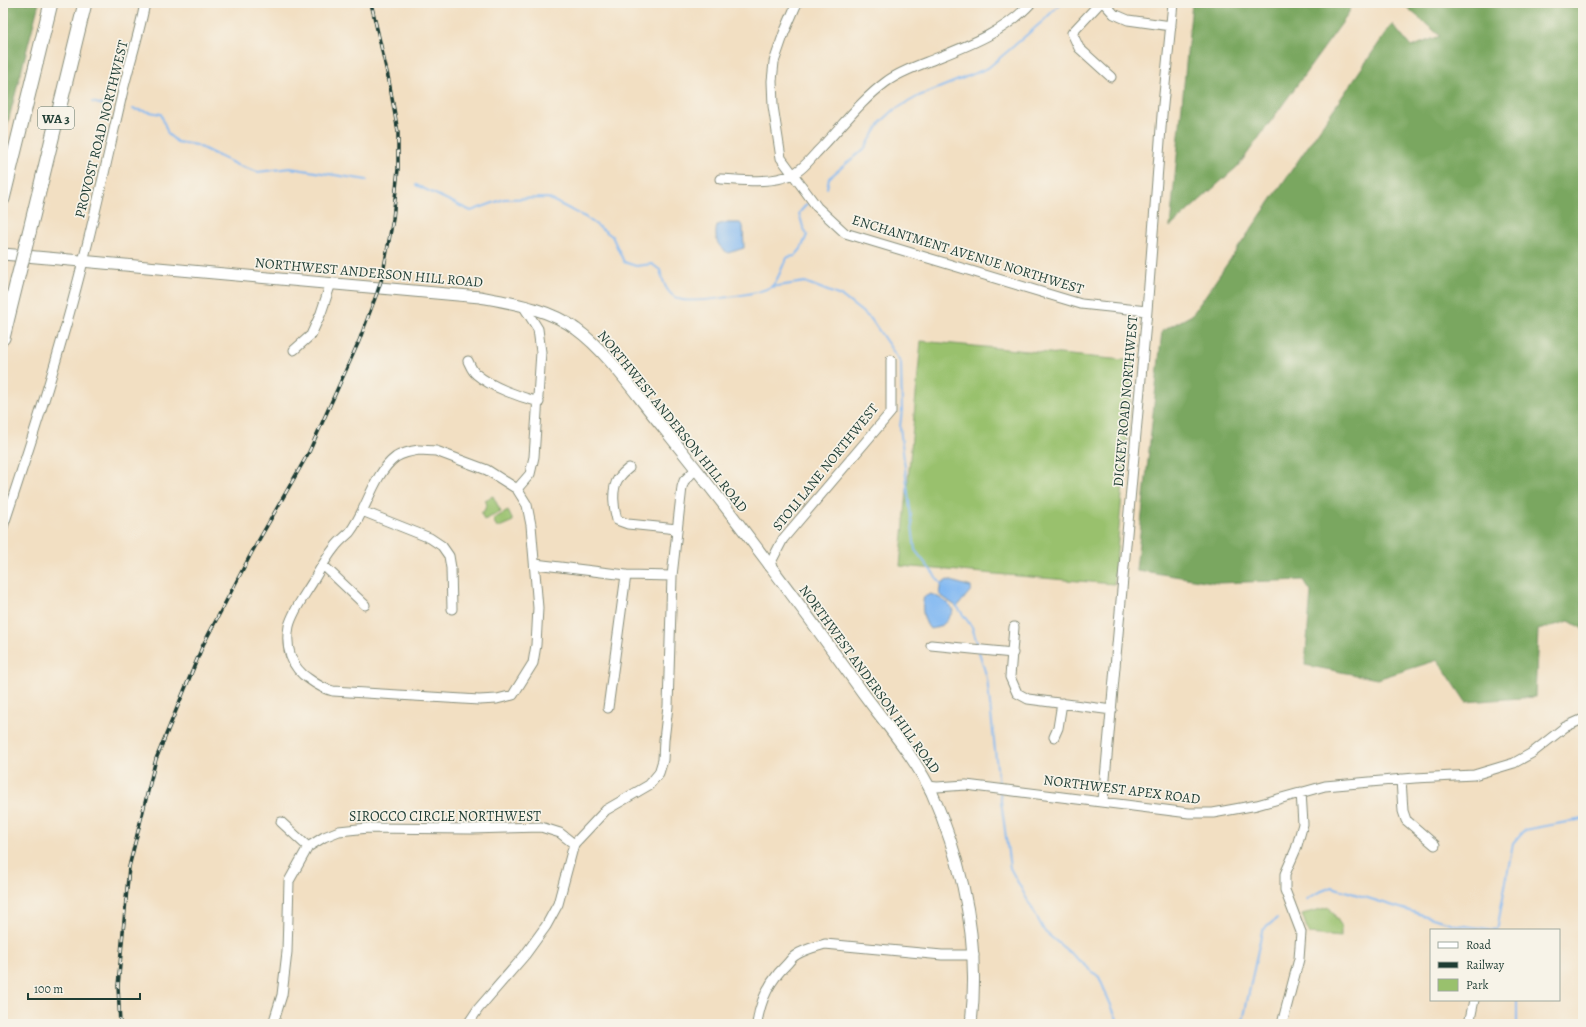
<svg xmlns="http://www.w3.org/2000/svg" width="1586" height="1027" viewBox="0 0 1586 1027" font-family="Alegreya,serif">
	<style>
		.green { fill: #99c16d; stroke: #5c7f50 }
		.forest { fill: #7aa760; stroke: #4c724a }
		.water { fill: #83b9f2; stroke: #517b93 }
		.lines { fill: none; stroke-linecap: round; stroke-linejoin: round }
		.stream { stroke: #83b9f2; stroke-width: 2 }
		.minor-casing { stroke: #888e7b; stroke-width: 11 }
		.major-casing { stroke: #888e7b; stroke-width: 13 }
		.highway-casing { stroke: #888e7b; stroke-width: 15 }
		.minor { stroke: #fff; stroke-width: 9 }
		.major { stroke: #fff; stroke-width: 11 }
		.highway { stroke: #fff; stroke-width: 13 }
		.rail-casing { stroke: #1f3d34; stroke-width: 3.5 }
		.rail { stroke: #f7f3e8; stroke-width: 2; stroke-dasharray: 6; stroke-linecap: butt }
		.highway-bridge-casing { stroke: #888e7b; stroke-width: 15; stroke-linecap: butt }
		.highway-bridge { stroke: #fff; stroke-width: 13 }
		.labels { text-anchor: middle; stroke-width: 3.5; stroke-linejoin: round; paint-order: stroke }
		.shield { fill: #f7f3e8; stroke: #60746a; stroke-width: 1 }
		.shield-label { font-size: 13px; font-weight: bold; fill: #1f3d34 }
		.street-label { font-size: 14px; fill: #1f3d34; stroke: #f7f3e8 }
	</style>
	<rect width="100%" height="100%" fill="#f7f3e8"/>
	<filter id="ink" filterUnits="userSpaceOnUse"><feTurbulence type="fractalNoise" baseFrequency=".025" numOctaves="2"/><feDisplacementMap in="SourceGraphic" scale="8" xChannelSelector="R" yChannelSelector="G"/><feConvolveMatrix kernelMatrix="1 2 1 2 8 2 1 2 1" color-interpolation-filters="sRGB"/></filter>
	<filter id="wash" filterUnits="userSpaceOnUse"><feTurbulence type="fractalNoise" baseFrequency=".012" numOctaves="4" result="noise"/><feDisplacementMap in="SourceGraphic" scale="16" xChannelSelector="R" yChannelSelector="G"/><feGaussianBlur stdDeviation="0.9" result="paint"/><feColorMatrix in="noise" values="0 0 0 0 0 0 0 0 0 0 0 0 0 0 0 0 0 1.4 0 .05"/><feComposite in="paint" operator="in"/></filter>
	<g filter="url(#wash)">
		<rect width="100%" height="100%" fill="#f2dfc2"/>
		<!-- green -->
		<path class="green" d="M921,341L1134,361L1114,584L900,566Z
			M493,496L501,512L484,520L481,513L484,511L487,504L485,500Z
			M508,511L513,521L497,528L493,519Z
			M1329,907L1341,925V937L1309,934L1302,914Z"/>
		<!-- forest -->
		<path class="forest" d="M3,3H39L3,141Z
			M1192,3H1353L1347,16L1239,165L1170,227Z
			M1402,3H1583V629L1569,621L1538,630L1535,697L1466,702L1438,660L1377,679L1305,665L1311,592L1303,580L1218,583L1136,570L1162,331L1192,315L1392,24L1411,47L1440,36Z"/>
		<!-- water -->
		<path class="water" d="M724,223H740L743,226L744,248L728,253C717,246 714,239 717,225Z
			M948,580L971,587V590L957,607L940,595C938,589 942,582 948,580Z
			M930,594C938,596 950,603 953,611C947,621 943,628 930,629C923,621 921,607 924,597Z"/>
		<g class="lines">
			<!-- stream -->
			<path class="stream" d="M92,102L107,106
				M133,109L161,114L168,134L177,142L196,145L237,165L258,172L290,168L367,180
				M416,185L471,211L504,199L548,198L585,217L612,236L624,262L636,266L652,264L660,270C663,281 666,294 679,299C690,304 763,294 772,286C780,278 781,266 788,257L795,256L801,249L807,235L803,227L799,213L807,204
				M827,188L829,178L865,148L881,122L894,110L919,96L988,68L1043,21L1061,3
				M771,287L805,282L843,297L871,319L901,363L902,410L900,427L915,550L943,586
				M956,605L972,627L978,646
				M979,652L987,678L999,786
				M1000,793L1010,868L1045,932L1099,977L1119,1024
				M1306,900L1317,893L1332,887L1439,920L1457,925L1497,930
				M1497,930L1513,843L1524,830L1583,819
				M1241,1024L1243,1021L1262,931L1277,918
				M1517,1024V1000"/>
		</g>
	</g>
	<g filter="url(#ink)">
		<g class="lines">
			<defs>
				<path id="minor" d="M797,3L784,33L774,62L772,81L773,106L781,158L817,207L845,233L1081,304L1147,311
					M1100,3L1072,33L1079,48L1111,77
					M1104,3L1114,14L1128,20L1171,26
					M720,179C743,180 769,184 791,175C801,171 809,161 816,153C840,129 859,102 886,82C898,73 914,67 927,62C964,47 1003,34 1031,3
					M294,350L311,335L321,313L331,283
					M468,361C470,365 472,371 476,374C491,387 520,397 539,402
					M419,450L436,451L487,470L517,489L527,505L531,525L538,608L536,645L533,663L513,695L497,699L479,700L333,691C324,689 317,685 309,679C291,668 285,647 289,626C293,611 304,596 312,583C319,571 326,558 335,547C339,541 345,537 350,532C367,510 373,474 396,457C403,453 412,451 419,450Z
					M629,468C625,471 621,475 618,479C611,490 614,509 617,520L628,524L677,529
					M517,489L530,474L534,457L541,352L538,329L524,307
					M362,511L430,538L442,546L449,556L451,568L452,609
					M3,527C23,467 43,407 60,346C84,265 102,182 121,99C128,67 139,36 145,3
					M535,564L626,575L672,576
					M323,565L365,605
					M769,566L783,539L891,412V360
					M1014,627L1010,677L1017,693L1028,699L1112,710
					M931,645L1013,653
					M608,708L626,575
					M1054,737L1058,728L1062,703
					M1401,779L1403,811L1406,820L1435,845
					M928,786L937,787L966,785L1189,813H1213L1257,805L1325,786L1415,778L1474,775L1514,763L1532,753L1565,727L1583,719
					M1103,801L1147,311L1162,115L1173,3
					M281,822L308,847
					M273,1024L282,995L287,952L289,881L308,847L324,837L339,831L368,828L471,829L541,827L560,833L574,844
					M468,1024L478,1009L525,955L546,926L558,904L574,844L606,810L649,785L659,773L663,760L664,740L668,706L672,576L682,487L684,481L696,469
					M757,1024C760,1000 769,981 787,964C790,961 792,957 796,955C805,949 815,947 825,944L942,955H974
					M1282,1024L1299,959L1301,932L1285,890V874L1296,849L1303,824L1301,792
					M1469,1024L1474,1000"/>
				<path id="major" d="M3,254L480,297C512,303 550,309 576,329C608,352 636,395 662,426C730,511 795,597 858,686C882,720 914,755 932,793C964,866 980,945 971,1024"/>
				<path id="highway" d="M3,199L51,3
					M29,233L85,3
					M3,338L17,281"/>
			</defs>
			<!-- minor casing -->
			<use href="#minor" class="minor-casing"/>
			<!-- major casing -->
			<use href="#major" class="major-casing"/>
			<!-- highway casing -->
			<use href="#highway" class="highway-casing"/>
			<!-- minor -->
			<use href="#minor" class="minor"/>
			<!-- major -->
			<use href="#major" class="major"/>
			<!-- highway -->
			<use href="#highway" class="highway"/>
			<defs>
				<path id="rail" d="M120,1024L118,986L129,867L156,759L203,645L252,552L309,452L359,341L377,293L382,278L393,219L398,169V132L389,81L371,3"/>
			</defs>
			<!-- rail casing -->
			<use href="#rail" class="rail-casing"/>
			<!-- rail -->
			<use href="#rail" class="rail"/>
			<defs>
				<path id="highway-bridge" d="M17,281L29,233"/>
			</defs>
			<!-- highway-bridge casing -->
			<use href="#highway-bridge" class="highway-bridge-casing"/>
			<!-- highway-bridge -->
			<use href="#highway-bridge" class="highway-bridge"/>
		</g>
	</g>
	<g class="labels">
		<!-- shield labels -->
		<rect class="shield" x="38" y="107" width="36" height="22" rx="3"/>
		<g class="shield-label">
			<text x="56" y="123">WA 3</text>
		</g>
		<!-- street labels -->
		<g class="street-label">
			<text transform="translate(101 129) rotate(-76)" y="5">PROVOST ROAD NORTHWEST</text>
			<text transform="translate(968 254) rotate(17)" y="5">ENCHANTMENT AVENUE NORTHWEST</text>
			<text transform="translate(369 272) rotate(5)" y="5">NORTHWEST ANDERSON HILL ROAD</text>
			<text transform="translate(1125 401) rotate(-85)" y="5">DICKEY ROAD NORTHWEST</text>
			<text transform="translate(673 421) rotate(51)" y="5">NORTHWEST ANDERSON HILL ROAD</text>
			<text transform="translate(825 467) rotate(-51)" y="5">STOLI LANE NORTHWEST</text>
			<text transform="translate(870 679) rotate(54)" y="5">NORTHWEST ANDERSON HILL ROAD</text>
			<text transform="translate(1122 789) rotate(7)" y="5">NORTHWEST APEX ROAD</text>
			<text x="445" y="821">SIROCCO CIRCLE NORTHWEST</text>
		</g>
	</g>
	<!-- margin -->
	<rect width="1586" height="1027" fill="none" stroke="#f7f3e8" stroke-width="16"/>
	<!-- legend -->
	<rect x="1430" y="929" width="130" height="72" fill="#f7f3e8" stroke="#a1aaa0"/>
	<rect x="1438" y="942" width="20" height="6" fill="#ffffff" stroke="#a1aaa0"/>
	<text x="1466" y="949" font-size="12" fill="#1f3d34">Road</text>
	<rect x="1438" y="962" width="20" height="6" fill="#1f3d34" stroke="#a1aaa0"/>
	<text x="1466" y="969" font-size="12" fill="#1f3d34">Railway</text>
	<rect x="1438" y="979" width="20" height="12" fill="#99c16d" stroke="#a1aaa0"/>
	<text x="1466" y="989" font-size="12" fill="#1f3d34">Park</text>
	<!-- scale -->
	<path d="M28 993v6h112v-6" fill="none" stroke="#1f3d34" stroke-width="2"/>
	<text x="34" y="993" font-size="12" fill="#1f3d34" stroke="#f7f3e8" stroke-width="3" paint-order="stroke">100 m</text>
</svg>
